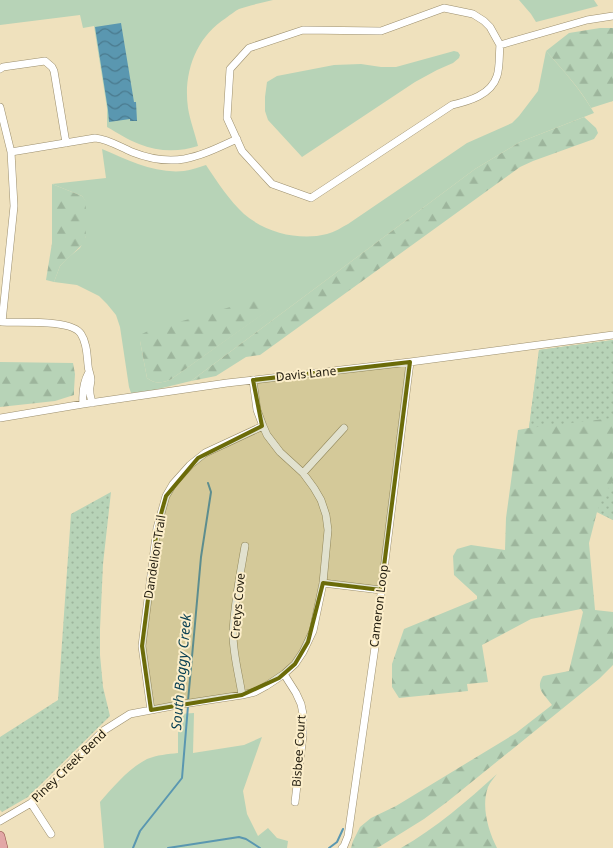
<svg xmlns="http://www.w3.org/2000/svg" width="613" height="848" viewBox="0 0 613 848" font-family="'Noto Sans',sans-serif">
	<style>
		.grass { fill: #b7d3b7; fill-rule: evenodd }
		.forest { fill: url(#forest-firs) }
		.park { fill: url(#park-dots) }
		.water { fill: url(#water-waves) }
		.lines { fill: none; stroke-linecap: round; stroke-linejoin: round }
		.stream { stroke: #5a97b0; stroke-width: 2 }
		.minor-casing { stroke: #9c8f6e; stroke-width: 8 }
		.major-casing { stroke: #915049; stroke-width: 10 }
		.minor { stroke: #fff; stroke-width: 7 }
		.major { stroke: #e2a7a6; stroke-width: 9 }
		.marked { fill: #6b6b09; fill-opacity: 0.2; stroke: #6b6b09; stroke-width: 4; stroke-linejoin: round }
		.labels { text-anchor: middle; stroke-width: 4; stroke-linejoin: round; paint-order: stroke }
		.street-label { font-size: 12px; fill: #1f1a0d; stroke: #fceeca }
		.water-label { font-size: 14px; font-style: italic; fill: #0c4254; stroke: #fceeca }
	</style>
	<defs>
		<pattern id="forest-firs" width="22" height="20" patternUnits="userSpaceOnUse" patternTransform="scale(1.25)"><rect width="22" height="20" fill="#b7d3b7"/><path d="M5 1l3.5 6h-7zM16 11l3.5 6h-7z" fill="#9db59c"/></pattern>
		<pattern id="park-dots" width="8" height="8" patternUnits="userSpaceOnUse" patternTransform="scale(1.25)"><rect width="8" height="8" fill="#b7d3b7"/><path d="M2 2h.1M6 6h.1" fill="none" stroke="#9db59c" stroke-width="1.8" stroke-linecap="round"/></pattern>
		<pattern id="water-waves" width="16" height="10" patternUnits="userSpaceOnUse" patternTransform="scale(1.25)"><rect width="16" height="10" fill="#5a97b0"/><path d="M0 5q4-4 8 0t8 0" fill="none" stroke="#4a7a8e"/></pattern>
	</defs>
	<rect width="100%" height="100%" fill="#efe1bd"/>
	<!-- grass -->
	<path class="grass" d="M0,0H273C262,3 250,5 239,9C235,11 230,15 226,18C196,37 183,73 188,108C190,121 195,133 198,146C180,152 158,152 139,144C128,140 118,133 107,127V108L94,26L83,28L80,15L0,25Z
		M519,0H594L598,6L536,22L531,14Z
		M454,51L458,52L460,55L459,58L453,63L437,70L415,82L302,157L268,120L265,111V97L267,82L277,76L334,65L361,64L381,67H396Z
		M546,51C564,71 581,90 594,113L520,142L475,169L191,381L154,390L131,393L129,387L120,327L116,315L107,304L99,296L77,285L54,282L60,266L70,256L80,248L86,236V202L82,196L52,184L106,178L102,149C128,160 155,174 184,171C191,170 199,167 206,165C218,183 229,200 244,214C266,233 300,241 327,234C335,232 342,227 348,224L467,143L512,123L519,116L538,91ZM272,307L170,380C161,383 155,384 147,378L140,341L141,335Z
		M194,713L193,753L244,745L262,737L243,791L247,814L258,836L268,828L277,838L288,841L287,848H104L100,802C114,786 128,769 147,759C157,755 168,754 178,753V714Z"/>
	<!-- forest -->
	<path class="forest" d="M600,28H613V101L591,108C579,87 562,69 546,51L569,33Z
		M584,117L596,128L598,133L594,139L533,161L520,167L260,355L246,357L216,376L191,381L475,169L520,142Z
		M52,184L82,196L86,201V236L84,243L60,266L54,282L46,280L52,243Z
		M265,297L270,298L273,301V307L170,380C161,383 155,384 147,378L140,341V335L148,331Z
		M613,340V520L597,512L589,543L595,610L613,612V665L599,679L447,802L424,819L379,847L376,848H351L353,841L360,827L371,818L396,806L516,733L552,705C544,694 535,689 543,676L569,671L583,612L581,609L531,619L482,645L488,682L467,684L468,691L399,698L392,687V664L404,629L477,599V596L454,575L453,556L457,549L471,545L505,550L506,518L518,430L529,428L539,350Z
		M0,362L73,363L75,374L74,390V395L55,401L0,407Z
		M497,774C494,778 490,782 488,787C481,806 488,830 497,848H401C436,828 467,801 497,774Z"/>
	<!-- park -->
	<path class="park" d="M613,340V418L529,428L539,350Z
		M613,481V520L597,512L602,499Z
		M111,492L103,564L100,629V655L103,687L110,716L28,797L2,812L0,810V737L58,700L71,514Z"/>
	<!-- water -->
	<path class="water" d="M121,23L134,102H136L137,121H130V119L109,122L108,110L95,27Z"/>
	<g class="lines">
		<!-- stream -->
		<path class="stream" d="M188,701L201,557L211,492L208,483
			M133,848L140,831L182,778L188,706
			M168,848L239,837L246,839L260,848
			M329,848L337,842L343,829"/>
		<defs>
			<path id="minor" d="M500,45L490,27L484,21L473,14L444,8L381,31L303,30L249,48L230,69L227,118L242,151L272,184L311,198L452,105C469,101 491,95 497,76C500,67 499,54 500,45L587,20L613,16
				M0,69L3,67L45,61L52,67L54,71L66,143
				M0,107L11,152L95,138C108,139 120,147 132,152C175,169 198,157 237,139
				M11,152L14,206L2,322C20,323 72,319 81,334C87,343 87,355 88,365C88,370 91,375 91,380C91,380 90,387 90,387C89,393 91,398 92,403
				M83,404C82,392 83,383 89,372
				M0,418L83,404L227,383L410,362L613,335
				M303,473L344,428
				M323,583L381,590
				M284,674L296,693L301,704L303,714V735L295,802
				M242,695C239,675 233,654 233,634C234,604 240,575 245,546
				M151,710L142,646L157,528L166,496L173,484L190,465L205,453L263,426
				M31,803L51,834
				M0,821L31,803L103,731L130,714L183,704L242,695L255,692L266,686L284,674L295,664L303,652L313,631L323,583L328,530L326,515L321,500L314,488L303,473L280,452L267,435L263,426L257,410L253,380
				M342,848L344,846L348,836L376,640L382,585L410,362"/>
			<path id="major" d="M0,836L3,848"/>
		</defs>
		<!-- minor casing -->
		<use href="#minor" class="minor-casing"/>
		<!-- major casing -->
		<use href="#major" class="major-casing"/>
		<!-- minor -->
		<use href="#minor" class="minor"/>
		<!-- major -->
		<use href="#major" class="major"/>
	</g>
	<!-- marked area -->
	<path class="marked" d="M410,362L381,590L323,583L308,642L295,664L279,678L242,695L151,710L142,646L157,528L166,496L198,458L262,426L253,380Z"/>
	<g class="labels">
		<!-- street labels -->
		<g class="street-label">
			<text transform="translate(306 374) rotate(-6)" y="4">Davis Lane</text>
			<text transform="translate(155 557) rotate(-81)" y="4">Dandelion Trail</text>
			<text transform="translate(238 606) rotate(-85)" y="4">Cretys Cove</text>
			<text transform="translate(379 606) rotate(-83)" y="4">Cameron Loop</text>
			<text transform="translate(299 751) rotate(-86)" y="4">Bisbee Court</text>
			<text transform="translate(69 766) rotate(-44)" y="4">Piney Creek Bend</text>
		</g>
		<!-- water labels -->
		<g class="water-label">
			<text transform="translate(181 672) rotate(-85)" y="5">South Boggy Creek</text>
		</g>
	</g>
</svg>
